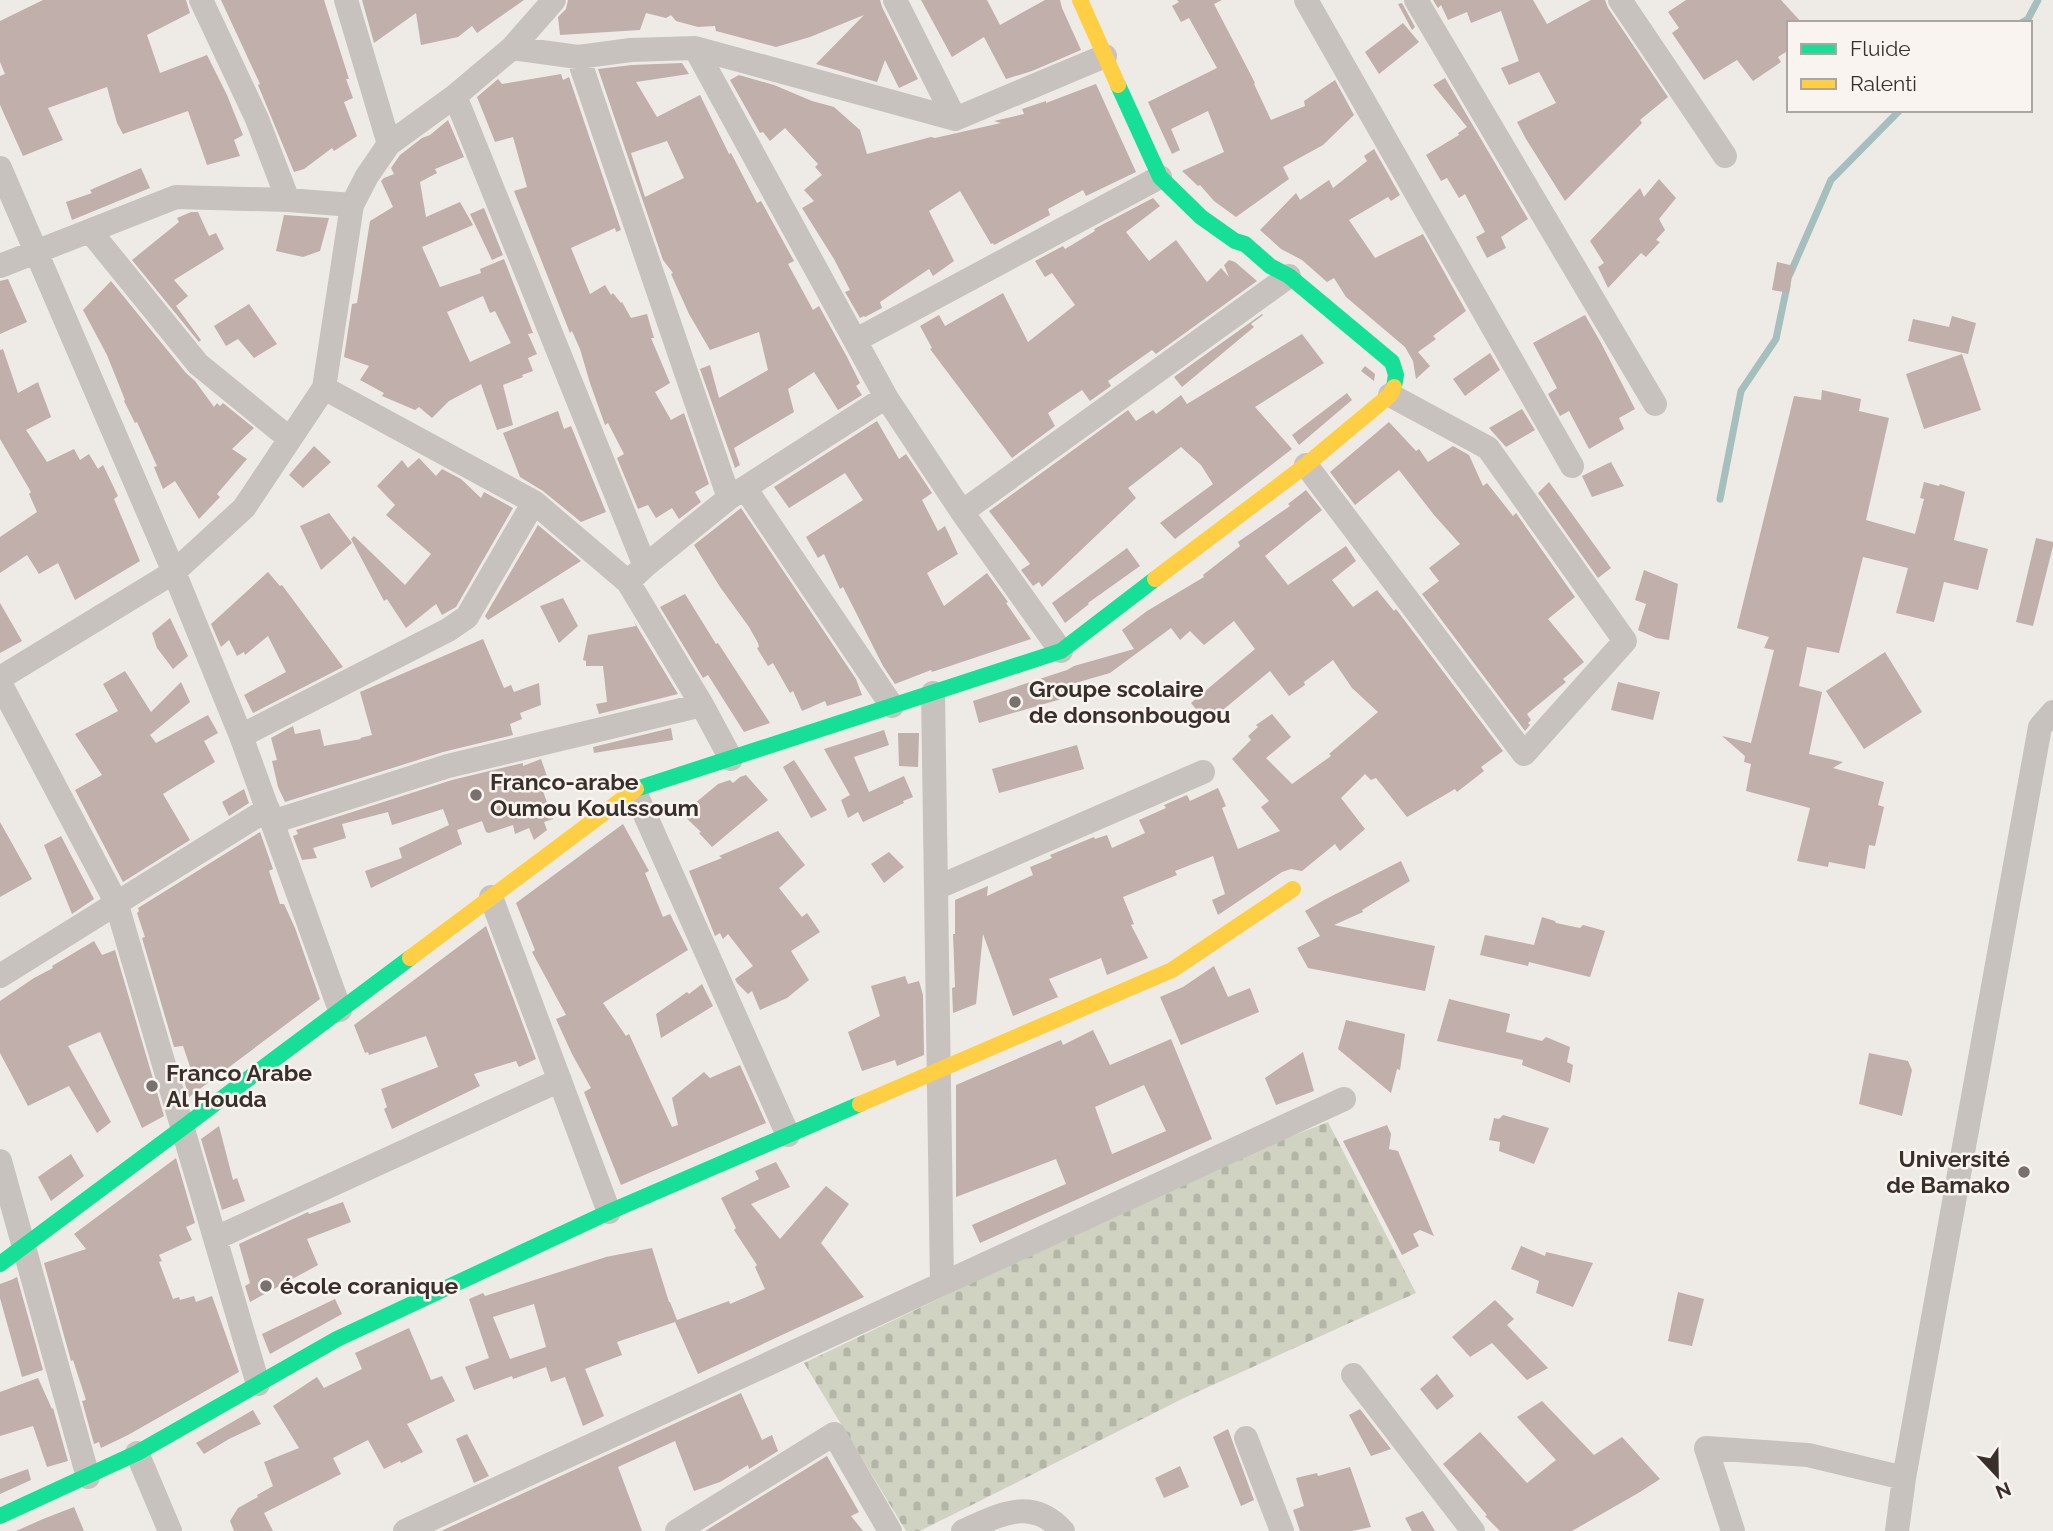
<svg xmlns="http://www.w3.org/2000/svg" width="2053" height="1531" viewBox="0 0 2053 1531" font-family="Raleway,sans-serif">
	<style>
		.cemetery { fill: url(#cemetery-stones) }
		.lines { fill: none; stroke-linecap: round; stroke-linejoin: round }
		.stream { stroke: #a4bfbd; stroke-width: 7 }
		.building { fill: #c0afaa; fill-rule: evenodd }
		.street { stroke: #c8c2be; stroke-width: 24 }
		.fast { stroke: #16e098; stroke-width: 16 }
		.slow { stroke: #ffcf43; stroke-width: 16 }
		.poi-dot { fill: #78716d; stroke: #f9f4ef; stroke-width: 2.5 }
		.labels { text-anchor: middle; stroke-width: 5; stroke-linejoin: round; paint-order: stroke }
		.poi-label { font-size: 23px; font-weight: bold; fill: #39302c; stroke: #f9f4ef; text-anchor: start }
	</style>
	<defs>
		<pattern id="cemetery-stones" width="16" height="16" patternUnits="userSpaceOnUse" patternTransform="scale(1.75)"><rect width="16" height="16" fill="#d0d3c2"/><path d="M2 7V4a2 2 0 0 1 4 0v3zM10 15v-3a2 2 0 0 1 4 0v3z" fill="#b3b5a7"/></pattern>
	</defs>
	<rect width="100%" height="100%" fill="#eeeae6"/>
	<!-- cemetery -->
	<path class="cemetery" d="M1328,1122L1416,1293L1184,1398L920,1531H906L804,1363L1228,1161Z"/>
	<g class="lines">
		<!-- stream -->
		<path class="stream" d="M2021,23L2028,19L2038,0
			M1790,274L1831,180L1900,110
			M1720,499L1741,391L1776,339L1787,286"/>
	</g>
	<!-- building -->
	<path class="building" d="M43,0H186L190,13L147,35L160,73L207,55L227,95L243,135L234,140L240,156L207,165L188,111L123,134L117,123L107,87L48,108L63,140L23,156L0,105V76L5,74L0,62V21Z
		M221,0H324L349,79H346L353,98L344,102L357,136L334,151L332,148L304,169L294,172L258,85L260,84Z
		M362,0H524L477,33L472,26L458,37L421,45L416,13L374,43Z
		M568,0H880L882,7L918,79L899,88L885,60L877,82L816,64L864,15L810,37L776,47L716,31L715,26L698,27L676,21L671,15L666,18L646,13L640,30L560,35L558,17L566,9Z
		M921,0H987L1000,25L1045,0H1060L1062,8L1081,50L1032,71L1006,79L984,37L952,57Z
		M1177,0H1222L1214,4L1255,83L1254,84L1271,120L1305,106L1304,101L1335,80L1354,115L1323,145L1283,167L1289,179L1236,217L1214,201L1200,185L1198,186L1182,171L1224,152L1208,111L1171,129L1180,150L1172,154L1148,102L1217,68L1189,18L1181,22L1172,6L1179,2Z
		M1433,0H1533L1547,24L1591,0H1605L1608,8L1668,97L1640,120L1642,123L1565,201L1526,139L1517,122L1556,103L1539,72L1509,85L1501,68L1519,61L1501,11L1471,23L1467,12L1448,20L1441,5L1438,8Z
		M1686,0H1781L1802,23H1789V50L1778,57L1781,62L1753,81L1737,60L1704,80L1672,33L1679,28L1668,12Z
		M1402,3L1415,27L1412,30L1398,4Z
		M1403,23L1419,42L1379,74L1365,52Z
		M682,63L689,74L636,82L657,117L700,95L729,154L731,153L757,203L761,201L794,261L788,264L813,310L819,306L847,357L860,383L856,386L862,395L838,410L814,372L788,389L794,412L734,448L740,465L735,468L700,369L710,365L719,398L768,370L759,332L710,350L689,314L671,274L673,273L663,260L598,69L632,65ZM667,141L684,178L645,197L631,153Z
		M561,74L563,80L569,77L621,230L616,232L615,228L571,248L590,294L605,285L611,295L613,293L621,303L622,302L631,318L647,314L654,338H651L670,383L655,392L671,420L684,413L709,484L695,492L701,502L679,519L672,508L656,518L648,505L638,509L617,458L624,454L608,423L605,425L590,383L580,349L572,331L570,333L514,191L527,187L513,137L495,142L477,97L498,79L502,84Z
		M739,75L774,85L812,101L834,107L860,130L867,154L931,137L935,138L1001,123L994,121L1024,114L1022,109L1046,101V103L1096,84L1136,172L1086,196L1083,190L1048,209L1050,215L994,245L993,243L991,244L960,191L929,211L954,261L933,276L929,269L880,302L882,308L865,317L864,316L860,318L845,292L850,290L834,259L802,208L814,201L804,190L822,175L815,167L818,164L785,128L770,141L763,132L760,133L730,80Z
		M1445,78L1528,219L1501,237L1506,248L1487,258L1476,237L1485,232L1465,194L1459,198L1447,178L1441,181L1426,155L1459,135L1458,133L1467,127L1433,85Z
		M448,120L464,157L435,169L437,173L420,182L426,217L460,202L473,225L422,247L440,287L481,273L480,269L504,259L533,333L528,334L537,354L528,358L533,371L522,375L523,377L503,385L513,425L497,430L481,384L449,401L432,418L419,407L415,410L382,396L384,393L360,380L369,366L344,357L352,304L357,303L370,221L393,207L381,181L384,178L394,174L391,168L400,155L422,138L430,135ZM483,296L490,313L495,311L511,343L470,362L447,312Z
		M1374,149L1400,195L1391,201L1388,197L1349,220L1375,258L1423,234L1466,311L1433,336L1436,339L1418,352L1430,366L1416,379L1413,361L1405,347L1346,297L1334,278L1327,282L1302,260L1281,249L1260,230L1296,193L1300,200L1329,180L1333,188L1367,161L1364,156Z
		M141,168L150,188L72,220L66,202L92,193L90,190Z
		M1659,179L1676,198L1659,219L1665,230L1656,240L1660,242L1646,257L1641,253L1608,288L1598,267L1604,263L1590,241L1640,188L1644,197Z
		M1153,198L1160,206L1126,232L1149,261L1176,240L1207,282L1221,268L1229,277L1224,265L1229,260L1235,262L1257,281L1156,354L1152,350L1108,381L1111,386L1090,401L1082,390L1048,413L1055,426L1012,458L930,349L932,348L920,326L939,315L945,326L1003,293L1028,342L1075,305L1052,273L1045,277L1035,261L1063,246L1065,249L1095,231L1094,229Z
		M484,208L503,255L492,260L470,214Z
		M191,212H198L209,236L216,233L224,249L174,280L188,296L176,306L201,340L199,342L132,260L179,222L177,218Z
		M284,215L329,218L320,251L303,257L276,251Z
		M1777,262L1794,266L1789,293L1772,290Z
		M8,279L27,322L0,334V281Z
		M111,281L186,373L195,381L214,407L217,403L220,406L223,403L254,428L232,449L247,459L217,494L220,497L199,519L175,481L163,489L154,467L157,466L137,422L135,423L124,401L125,400L107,355L83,310Z
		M249,304L277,344L254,358L238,339L226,346L214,326Z
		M1262,314L1263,315L1251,324L1254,327L1182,387L1174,377Z
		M1585,315L1601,343L1635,409L1619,418L1624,429L1589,449L1569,411L1560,416L1548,394L1557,388L1533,343Z
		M1952,316L1976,323L1968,354L1908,341L1913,319L1949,327Z
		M1302,334L1324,363L1255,407L1292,449L1175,539L1160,523L1213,484L1201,465L1181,447L1128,488L1136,498L1042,587L1039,582L1033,586L1021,570L1030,564L989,511L1128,410L1136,421L1153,410L1156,414L1181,395L1187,404Z
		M3,349L18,393L38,382L51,417L26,430L47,462L74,449L80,460L89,454L98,469L103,465L118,496L114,499L140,561L75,600L58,563L39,574L27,555L0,573V537L37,512L29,494L31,492L0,439V350Z
		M1490,353L1500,370L1465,396L1453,379Z
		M1962,354L1981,410L1924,429L1906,374Z
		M1365,366L1375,374L1374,381L1361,371Z
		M1822,390L1861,399L1859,411L1889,418L1866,520L1915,534L1924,499L1920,498L1924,482L1939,486L1940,484L1965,492L1954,540L1988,549L1978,590L1944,582L1934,622L1896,613L1908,568L1863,557L1839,653L1807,647L1799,686L1822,692L1809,754L1843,762L1833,768L1884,782L1878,805L1884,807L1875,846L1869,845L1865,869L1829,862L1828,867L1797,861L1810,808L1746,791L1751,764L1744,762L1745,756L1722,736L1751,743L1774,650L1764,648L1769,637L1737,628L1794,396L1821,400Z
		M1347,393L1352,400L1299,445L1292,435Z
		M1522,409L1535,430L1506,447L1489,428Z
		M558,411L564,429L571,426L606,512L581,522L543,491L520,477L503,433Z
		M877,421L899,459L906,454L932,493L922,500L938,531L945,526L958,554L927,573L944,606L987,573L1008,602L1006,603L1031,639L932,672L931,670L895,684L883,666L843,587L840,589L824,554L818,558L806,537L863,500L845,473L789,508L774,487Z
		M1389,422L1416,451L1419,449L1428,462L1453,446L1469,455L1483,486L1487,483L1513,516L1516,513L1575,597L1548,619L1584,662L1563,679L1566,682L1527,714L1531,720L1528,723L1530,725L1525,731L1422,594L1439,581L1429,568L1460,544L1434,515L1399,470L1355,505L1330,472Z
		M314,446L331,462L303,488L289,475Z
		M419,458L436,476L442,469L461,479L481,498L484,492L513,508L456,607L442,615L436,604L406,628L387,599L384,601L351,539L354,536L405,585L431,554L386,515L395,505L377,486L402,460L408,468Z
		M1611,462L1624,486L1592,497L1582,476Z
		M1549,482L1611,568L1598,578L1538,493Z
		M1306,490L1322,510L1265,556L1288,585L1346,546L1356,561L1332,580L1353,607L1377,590L1394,611L1396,609L1503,751L1481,767L1484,771L1457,792L1455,789L1407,817L1376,778L1371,780L1365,774L1341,798L1365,829L1340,851L1335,844L1302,871L1291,869L1282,872L1218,915L1212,900L1225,894L1213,856L1175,871L1177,875L1123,897L1134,924L1131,925L1148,958L1107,975L1101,958L1049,979L1058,997L1013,1016L983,934L976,1004L953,1013L952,988L955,987L953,934H955V900L988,886L987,896L1033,875L1030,867L1052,858L1050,855L1094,837L1095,839L1107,835L1112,848L1145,833L1139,820L1166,808L1164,805L1187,795L1190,801L1218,788L1226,806L1222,808L1238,849L1280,831L1261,807L1269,801L1232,759L1251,740L1248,736L1258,727L1256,725L1272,714L1291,737L1266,758L1292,784L1331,756L1329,754L1378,712L1352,688L1333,660L1304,682L1305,685L1289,696L1270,671L1207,723L1191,703L1255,649L1234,621L1204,645L1190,631L1180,640L1171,628L1110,673L1065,686L1068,697L979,723L973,701L1067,670L1074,666L1134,649L1122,630L1147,611L1204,577L1203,575L1240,546L1238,542L1290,506L1288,504Z
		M741,508L856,679L862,695L827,706L825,701L802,711L793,691L790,693L773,663L768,666L757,648L759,647L758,643L749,627L720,587L694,545Z
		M329,513L352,543L321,570L300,526Z
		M538,525L581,561L488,620L485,616Z
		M2036,538L2053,542V546L2033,626L2016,622Z
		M1127,548L1140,566L1088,603L1089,604L1065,623L1052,603Z
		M1644,570L1678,584L1669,640L1656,638L1638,630L1646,604L1635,600Z
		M268,572L280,586L282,585L343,667L253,713L244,695L286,672L268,636L245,655L244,652L237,656L229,640L221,647L211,624Z
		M685,594L716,644L718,643L770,723L744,732L708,675L703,678L660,607Z
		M563,598L578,626L559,643L540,606Z
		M0,603L22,641L0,653Z
		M170,618L188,656L173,669L157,648L152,633Z
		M633,620L678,694L599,714L596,704L607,702L603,666H586V661L583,660L588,635L636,626Z
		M483,639L504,688L511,685L514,692L539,683L541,705L520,713L522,719L510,724L513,735L443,752L285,802L278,787L272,761L277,760L271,738L293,726L295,734L320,729L324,746L361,739L360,738L372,735L360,692Z
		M1885,652L1922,712L1864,749L1826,691Z
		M125,671L151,712L181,682L190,702L150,735L156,743L208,715L218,733L204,741L215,762L163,794L190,840L123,882L75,790L102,775L75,734L118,711L103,684Z
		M1618,682L1660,692L1653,720L1611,710Z
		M671,728L673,740L594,753L593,747Z
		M884,730L889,745L854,757L869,792L904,776L913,797L903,801L904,803L863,822L858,812L848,818L841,800L850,795L824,749Z
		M898,733H919L918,767L899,766Z
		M1077,745L1084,769L999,793L992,769Z
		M541,759L548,779L540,783L553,819L544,822L547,830L534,840L529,828L515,834L513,825L489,833L486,832L482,821L457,830L462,844L371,888L365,871L402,858L399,848L449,825L443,809L392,825L388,812L342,824L346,838L313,848L317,858L302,860L293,836L298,834L296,830L452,780L523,763V766Z
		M794,760L827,810L811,818L783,767Z
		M746,775L768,800L712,847L699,833L701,832L682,814L718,784L730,780L733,783L740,777Z
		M244,789L249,803L229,816L222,802Z
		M0,822L32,879L0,897Z
		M623,824L649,871L645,873L663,917L670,914L688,950L603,1003L626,1036L629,1034L672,1127L678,1125L672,1098L704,1072L710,1078L740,1065L766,1123L621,1185L584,1092L591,1088L572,1054L556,1019L566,1015L532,952L535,950L516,903Z
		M778,831L805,865L779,888L802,917L807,913L820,932L791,951L809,980L787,998L760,1010L752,991L748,994L737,983L735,979L753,966L728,934L723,939L720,933L715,936L689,871L722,858L719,856Z
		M260,832L273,869L269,871L280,904H284L295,928L320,999L189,1097L184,1080L193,1075L183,1046L174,1047L142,938L145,937L137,913L139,911L138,908Z
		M61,836L94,899L72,914L44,845Z
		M889,852L904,867L884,883L871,864Z
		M1401,861L1410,881L1362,910L1363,912L1334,925L1435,946L1425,991L1308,968L1297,948L1320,936L1305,911L1324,900Z
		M1542,917L1555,921L1556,923L1580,928L1583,925L1605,931L1590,977L1529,962L1528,966L1480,955L1485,935L1534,945Z
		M486,926L536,1059L519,1067L516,1061L474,1074L480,1086L392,1129L384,1109L387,1107L381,1089L438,1067L426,1036L369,1055L368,1052L365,1053L354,1025Z
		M94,941L102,955L115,950L164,1116L142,1128L100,1032L68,1046L111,1122L97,1133L69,1086L28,1106L0,1053V1001L34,978L53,968L52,966Z
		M1214,966L1228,997L1250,988L1259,1012L1181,1045L1160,997L1183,987Z
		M905,976L908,984L919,981L923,995L924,1055L897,1066L895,1060L862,1071L848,1032L880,1016L871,986Z
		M702,984L713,1006L661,1038L656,1014L687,992L689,994Z
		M1449,999L1510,1014L1506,1032L1542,1041L1546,1037L1570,1047L1567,1062L1573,1065L1570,1083L1522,1065L1523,1060L1437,1041Z
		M1346,1020L1405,1034L1400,1070L1397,1069L1391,1093L1338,1049Z
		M1093,1030L1110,1065L1171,1039L1212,1139L980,1243L972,1225L1066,1184L1056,1159L956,1197V1085L1061,1040L1063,1045ZM1144,1085L1166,1131L1112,1154L1095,1107Z
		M1303,1052L1314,1091L1276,1105L1265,1078Z
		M1869,1053L1908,1061L1912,1070L1902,1116L1859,1104Z
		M1503,1115L1549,1128L1534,1164L1499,1151L1500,1142L1489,1140L1494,1118L1499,1119Z
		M1387,1125L1391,1134L1389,1149L1398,1151L1434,1236L1420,1230L1413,1234L1419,1246L1402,1255L1343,1141Z
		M219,1126L233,1180L237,1178L245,1201L222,1210L201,1139Z
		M71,1154L84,1176L51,1201L38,1177Z
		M176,1158L195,1223L186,1227L192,1240L159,1255L162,1261L159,1262L173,1299L179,1297L180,1300L194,1296L196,1302L212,1296L239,1372L128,1435L101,1448L99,1442L94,1444L82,1401L86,1400L73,1360L71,1361L44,1263L86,1249L74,1234Z
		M776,1162L790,1187L751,1204L780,1239L826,1186L849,1204L821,1243L864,1297L698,1374L675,1322L617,1342L622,1355L585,1369L604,1416L583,1426L565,1377L551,1382L546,1367L513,1379L512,1376L474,1390L465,1367L489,1358L469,1299L483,1293L485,1296L606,1257L652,1248L669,1302H670L677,1320L729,1301L730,1304L765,1289L755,1267L757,1265L734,1230L736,1228L721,1198L759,1179L755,1171ZM534,1304L546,1347L510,1359L493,1317Z
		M343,1202L351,1222L307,1239L318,1265L250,1302L245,1286L250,1283L239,1244L308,1212L309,1214Z
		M1521,1246L1545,1256L1546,1252L1593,1263L1573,1307L1536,1293L1539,1281L1511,1269Z
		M17,1277L43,1370L22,1377L0,1298V1284L11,1280Z
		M1678,1292L1704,1299L1692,1346L1668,1341Z
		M335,1299L342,1314L270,1354L262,1334Z
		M1495,1300L1514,1319L1507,1325L1548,1368L1527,1380L1492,1343L1470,1357L1452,1337Z
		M409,1328L431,1380L442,1376L455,1401L407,1424L423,1452L401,1463L400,1461L384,1469L368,1440L333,1458L341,1474L264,1513L273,1531H234L230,1521L238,1508L258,1497L257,1495L273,1486L264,1462L299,1448L273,1406L317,1377L324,1388L362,1369L355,1353Z
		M1437,1374L1454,1396L1437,1410L1420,1389Z
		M38,1378L52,1409L53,1408L68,1461L47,1467L33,1426L0,1436V1392Z
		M741,1393L762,1440L772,1435L778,1451L749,1469L748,1465L720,1482L694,1491L675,1441L618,1467L642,1531H441Z
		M1542,1401L1594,1455L1622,1437L1660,1479L1640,1492L1572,1531H1500L1485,1516L1487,1515L1443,1464L1480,1432L1527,1483L1556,1460L1517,1417Z
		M1360,1409L1391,1449L1371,1456L1349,1415Z
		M253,1410L261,1424L229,1439L204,1454L196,1443Z
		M1228,1429L1254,1500L1241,1506L1213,1437Z
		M467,1434L489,1476L474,1483L456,1439Z
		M827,1456L859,1512L851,1516L863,1531H705Z
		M1180,1466L1189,1487L1164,1498L1155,1478Z
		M1350,1467L1371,1527L1352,1531H1300L1293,1510L1304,1506L1296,1478L1317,1473L1318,1476Z
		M28,1469L31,1480L0,1494V1479Z
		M74,1507L84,1531H16L43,1519Z
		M1423,1511L1435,1531H1412L1405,1518Z"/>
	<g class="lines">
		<!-- street -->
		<path class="street" d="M201,0L257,119L288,200
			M346,0L389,144
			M895,0L955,119
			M1306,0L1572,466
			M1416,0L1655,404
			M1620,0L1725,156
			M512,48L578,57L631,50L695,48L955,119L1105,56
			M695,48L886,397L962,512L1061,651
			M578,57L729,498
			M455,96L645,566L628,582L702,705L731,759
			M0,168L174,572L241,736L340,1010
			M90,231L198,364L290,439
			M0,266L176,197L288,200L352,205
			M856,340L1160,177
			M324,388L534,502L628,582
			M1306,465L1524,754L1625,641L1488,448L1390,395
			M745,488L892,706
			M962,512L1289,276
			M645,566L729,498L886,397
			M0,678L174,572L244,508L324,388L352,205L367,176L389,144L455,96L512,48L554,0
			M0,683L116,902L258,1384
			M933,693L942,1284
			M241,736L448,630L467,617L534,502
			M634,790L788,1135
			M272,822L448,766L702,705
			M936,888L1203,772
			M491,897L609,1212
			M0,976L268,809
			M0,1161L88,1477
			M216,1238L560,1080
			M1353,1375L1473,1531
			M1246,1438L1282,1531
			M137,1453L170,1531
			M405,1531L1344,1099
			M677,1531L834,1434L890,1531
			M963,1531C1000,1515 1031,1496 1063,1531
			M1733,1531L1706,1448L1808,1455L1904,1478
			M1897,1531L1904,1478L2040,727L2053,712"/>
		<!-- fast -->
		<path class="fast" d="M1118,85L1160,177L1201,217L1235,241L1245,244L1270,266L1289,276L1392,362L1396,375L1394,387
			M636,789L1061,651L1155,579
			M0,1264L410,958
			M0,1516L137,1453L337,1339L609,1212L860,1104"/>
		<!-- slow -->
		<path class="slow" d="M1080,0L1118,85
			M1155,579L1306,465L1390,395L1394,387
			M410,958L636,789
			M860,1104L1172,970L1293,889"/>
	</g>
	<!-- markers -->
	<g class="poi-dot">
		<circle cx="1015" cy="702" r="7"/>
		<circle cx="476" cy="795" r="7"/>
		<circle cx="152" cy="1086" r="7"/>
		<circle cx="2024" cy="1172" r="7"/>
		<circle cx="266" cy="1286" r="7"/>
	</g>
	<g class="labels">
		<!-- poi labels -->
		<g class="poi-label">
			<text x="1029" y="697">Groupe scolaire<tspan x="1029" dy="26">de donsonbougou</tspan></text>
			<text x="490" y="790">Franco-arabe<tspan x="490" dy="26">Oumou Koulssoum</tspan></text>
			<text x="166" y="1081">Franco Arabe<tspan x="166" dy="26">Al Houda</tspan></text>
			<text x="2010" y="1167" text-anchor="end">Université<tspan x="2010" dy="26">de Bamako</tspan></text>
			<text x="280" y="1294">école coranique</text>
		</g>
	</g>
	<!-- legend -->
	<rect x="1787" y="21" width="245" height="91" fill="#f9f4ef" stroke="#aca6a1" stroke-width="2"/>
	<rect x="1801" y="44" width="35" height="10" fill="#16e098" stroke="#aca6a1" stroke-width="2"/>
	<text x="1850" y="56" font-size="21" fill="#39302c">Fluide</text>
	<rect x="1801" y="79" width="35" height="10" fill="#ffcf43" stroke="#aca6a1" stroke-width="2"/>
	<text x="1850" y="91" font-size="21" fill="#39302c">Ralenti</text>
	<!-- north arrow -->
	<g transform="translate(1997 1475) rotate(158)" stroke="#f9f4ef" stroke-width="5" paint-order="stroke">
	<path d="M0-5L12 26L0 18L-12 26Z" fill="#39302c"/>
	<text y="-10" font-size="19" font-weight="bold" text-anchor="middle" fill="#39302c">N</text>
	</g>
</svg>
